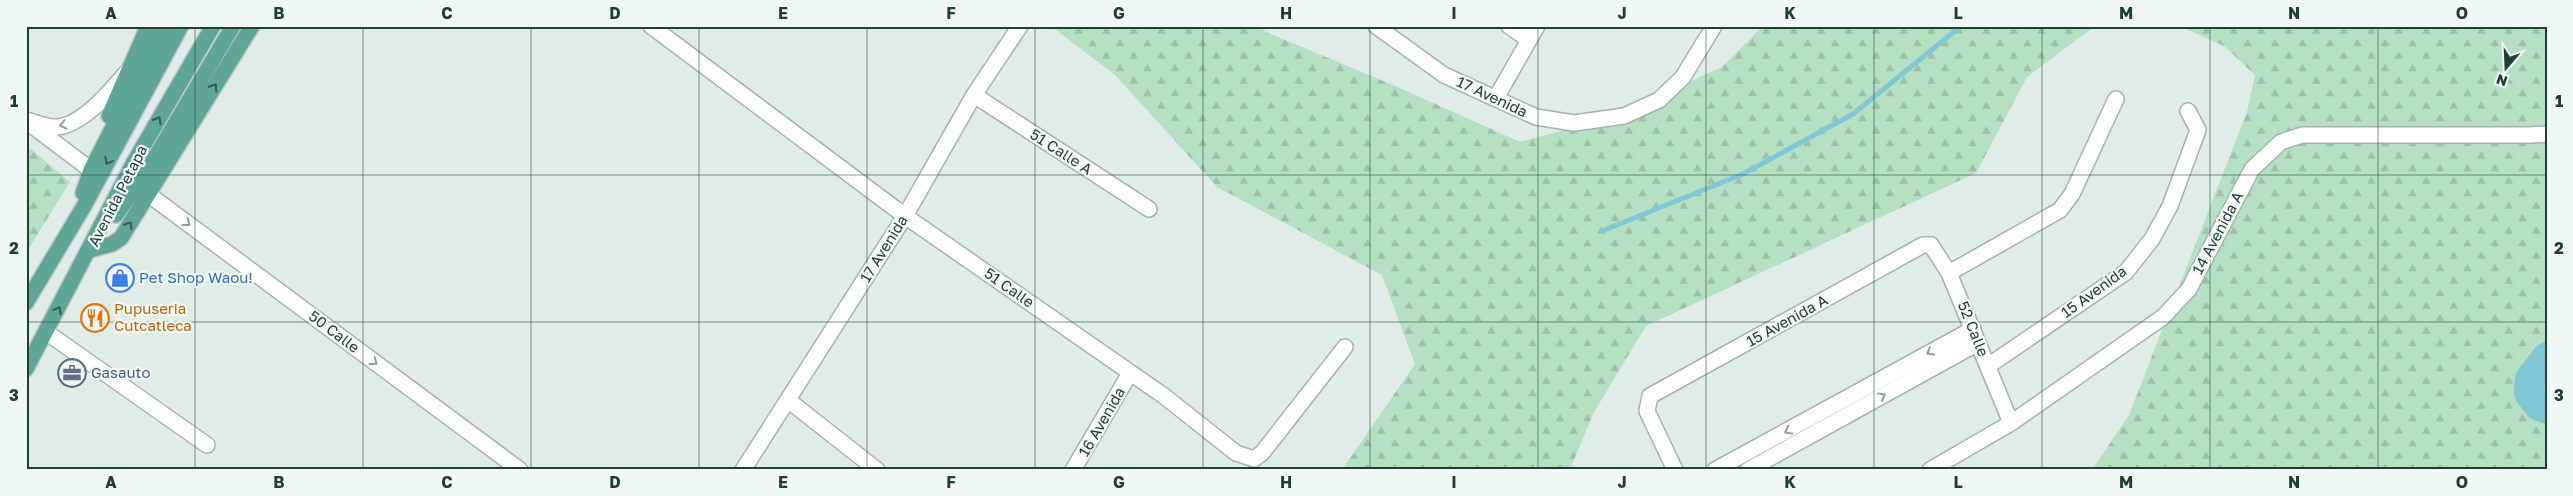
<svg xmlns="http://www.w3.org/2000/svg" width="2573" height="496" viewBox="0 0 2573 496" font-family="'Golos Text',sans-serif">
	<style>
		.forest { fill: url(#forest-firs) }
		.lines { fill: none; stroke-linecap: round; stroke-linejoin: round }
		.stream { stroke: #81c8d7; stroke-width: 5 }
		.river { stroke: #81c8d7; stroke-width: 30 }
		.minor-casing { stroke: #a2b4ae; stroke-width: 18 }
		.major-casing { stroke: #c0c9c7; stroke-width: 18 }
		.minor { stroke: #fff; stroke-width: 15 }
		.major { stroke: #5fa696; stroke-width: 15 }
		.oneway { stroke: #325d53 }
		.oneway2 { stroke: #8f9e9a }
		.grid { fill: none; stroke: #1f3e36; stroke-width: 1; stroke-opacity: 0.55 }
		.labels { text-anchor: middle; stroke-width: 4.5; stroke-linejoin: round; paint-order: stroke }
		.street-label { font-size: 15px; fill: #1f3e36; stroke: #f0f8f5 }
		.shop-label { font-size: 15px; fill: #366cbe; stroke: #f0f8f5; text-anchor: start }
		.food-label { font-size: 15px; fill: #c56008; stroke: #f0f8f5; text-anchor: start }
		.service-label { font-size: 15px; fill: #4e5e75; stroke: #f0f8f5; text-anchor: start }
		.neatline { fill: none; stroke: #1f3e36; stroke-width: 2 }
		.grid-label { font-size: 16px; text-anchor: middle; font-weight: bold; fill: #1f3e36 }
	</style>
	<defs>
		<pattern id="forest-firs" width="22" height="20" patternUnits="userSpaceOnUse" patternTransform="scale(1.25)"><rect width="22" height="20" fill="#b6e0c2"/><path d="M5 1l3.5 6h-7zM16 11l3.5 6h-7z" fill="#9cc1a7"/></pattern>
	</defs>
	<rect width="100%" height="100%" fill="#dfece7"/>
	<!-- forest -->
	<path class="forest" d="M1051,26H1258L1266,32L1393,85L1520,142L1609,118L1722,67L1763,26H2095L2027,77L1976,173L1646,326L1594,412L1571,467L1565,470H1342L1415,364L1382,275L1217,187L1115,75Z
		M2179,26H2547V470H2092L2129,415L2247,112L2255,75L2224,46Z
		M26,145L70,182L26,253Z"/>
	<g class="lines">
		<!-- stream -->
		<path class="stream" d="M1602,231L1743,174L1853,114L1961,26"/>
		<!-- river -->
		<path class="river" d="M2547,357L2530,379L2529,393L2539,406L2547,409"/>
		<defs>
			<path id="minor" d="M651,26L905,216L1164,396L1236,453L1254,459L1262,453L1345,347
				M1376,26L1444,75L1536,117L1574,123L1624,116L1659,100L1683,77L1714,26
				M1509,26L1529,40
				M974,95L1149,209
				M1496,98L1537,26
				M26,120C35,122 44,126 53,127C79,129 110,92 126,73
				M30,124L91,170
				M148,194L520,470
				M1949,273L2060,210L2072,194L2116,99
				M46,332L207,445
				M1988,366L2126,272L2152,239L2170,206L2198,130L2188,111
				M788,400L877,470
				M743,470L905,216L974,95L1020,26
				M1073,470L1130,373
				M1675,470L1647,411L1650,396L1923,245H1931L1949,273L2011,423
				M1715,470L1973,329
				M1748,470L1978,343
				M1930,470L2011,423L2163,317L2189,289L2252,169L2281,142L2302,135H2530L2547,134"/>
			<path id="major" d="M109,116L148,26
				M83,193L91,170L165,26
				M116,215L147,171L233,26
				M90,250L112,244L121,238L252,26
				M26,303L84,206L181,26
				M26,369L134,162L213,26"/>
		</defs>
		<!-- minor casing -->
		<use href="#minor" class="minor-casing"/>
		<!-- major casing -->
		<use href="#major" class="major-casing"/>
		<!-- minor -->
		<use href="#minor" class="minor"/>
		<!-- major -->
		<use href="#major" class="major"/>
	</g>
	<!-- one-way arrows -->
	<defs><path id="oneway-chevron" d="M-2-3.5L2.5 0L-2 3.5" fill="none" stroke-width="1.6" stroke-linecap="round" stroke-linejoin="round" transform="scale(1.25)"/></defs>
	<g class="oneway">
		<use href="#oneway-chevron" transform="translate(214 87) rotate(-58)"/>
		<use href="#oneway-chevron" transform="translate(158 120) rotate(-60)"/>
		<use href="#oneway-chevron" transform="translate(108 161) rotate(118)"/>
		<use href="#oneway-chevron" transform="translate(129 225) rotate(-59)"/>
		<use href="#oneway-chevron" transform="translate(58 310) rotate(-62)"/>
	</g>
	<g class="oneway2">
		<use href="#oneway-chevron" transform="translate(63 125) rotate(167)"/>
		<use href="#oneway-chevron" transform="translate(187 223) rotate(37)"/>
		<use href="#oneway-chevron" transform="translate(1930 352) rotate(151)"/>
		<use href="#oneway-chevron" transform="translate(374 362) rotate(36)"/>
		<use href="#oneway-chevron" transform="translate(1882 396) rotate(-29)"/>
		<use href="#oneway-chevron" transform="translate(1788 431) rotate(151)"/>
	</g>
	<!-- grid -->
	<path class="grid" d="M195,26V470M363,26V470M531,26V470M699,26V470M867,26V470M1035,26V470M1203,26V470M1370,26V470M1538,26V470M1706,26V470M1874,26V470M2042,26V470M2210,26V470M2378,26V470M26,175H2547M26,322H2547"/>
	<!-- icons -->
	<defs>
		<symbol id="shop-ring" viewBox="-11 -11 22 22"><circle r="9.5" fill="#f0f8f5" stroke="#3f7fe0" stroke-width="1.5"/><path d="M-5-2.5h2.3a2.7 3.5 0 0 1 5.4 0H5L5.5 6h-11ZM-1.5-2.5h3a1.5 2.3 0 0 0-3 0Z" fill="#3f7fe0"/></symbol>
		<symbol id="restaurant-ring" viewBox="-11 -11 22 22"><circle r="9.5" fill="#f0f8f5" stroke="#e8710a" stroke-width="1.5"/><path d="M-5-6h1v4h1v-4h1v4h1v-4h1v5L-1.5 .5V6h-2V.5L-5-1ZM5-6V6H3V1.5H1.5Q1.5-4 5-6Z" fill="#e8710a"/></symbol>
		<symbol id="office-ring" viewBox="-11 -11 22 22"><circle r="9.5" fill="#f0f8f5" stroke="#5c6f8a" stroke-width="1.5"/><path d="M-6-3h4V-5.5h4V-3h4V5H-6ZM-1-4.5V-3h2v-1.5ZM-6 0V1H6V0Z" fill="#5c6f8a"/></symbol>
	</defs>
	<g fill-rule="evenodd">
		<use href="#shop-ring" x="104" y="262" width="32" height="32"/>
		<use href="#restaurant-ring" x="79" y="302" width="32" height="32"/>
		<use href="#office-ring" x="56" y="357" width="32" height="32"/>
	</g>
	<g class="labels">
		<!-- street labels -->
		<g class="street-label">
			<text transform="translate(1492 97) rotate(25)" y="5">17 Avenida</text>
			<text transform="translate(1061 152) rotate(33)" y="5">51 Calle A</text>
			<text transform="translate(118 196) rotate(-63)" y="5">Avenida Petapa</text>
			<text transform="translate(2218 233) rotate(-62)" y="5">14 Avenida A</text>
			<text transform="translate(884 249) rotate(-58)" y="5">17 Avenida</text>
			<text transform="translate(1009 288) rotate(35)" y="5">51 Calle</text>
			<text transform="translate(2094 292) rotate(-36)" y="5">15 Avenida</text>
			<text transform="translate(1787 321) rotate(-29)" y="5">15 Avenida A</text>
			<text transform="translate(1973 329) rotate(68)" y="5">52 Calle</text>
			<text transform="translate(334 332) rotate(37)" y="5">50 Calle</text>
			<text transform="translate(1102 422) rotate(-60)" y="5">16 Avenida</text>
		</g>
		<!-- shop labels -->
		<g class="shop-label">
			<text x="139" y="283">Pet Shop Waou!</text>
		</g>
		<!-- food labels -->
		<g class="food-label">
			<text x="114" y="314">Pupuseria<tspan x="114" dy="17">Cutcatleca</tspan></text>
		</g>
		<!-- service labels -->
		<g class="service-label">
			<text x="91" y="378">Gasauto</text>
		</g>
	</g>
	<!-- border -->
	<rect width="2573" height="496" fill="none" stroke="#f0f8f5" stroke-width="55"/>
	<!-- north arrow -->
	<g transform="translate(2506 68) rotate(199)" stroke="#f0f8f5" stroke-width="4" paint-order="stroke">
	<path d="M0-4L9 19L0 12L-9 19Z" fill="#1f3e36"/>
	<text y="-8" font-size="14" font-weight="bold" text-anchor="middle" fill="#1f3e36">N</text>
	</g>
	<rect x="28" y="28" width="2518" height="440" class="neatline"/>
	<g class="grid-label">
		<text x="111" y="19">A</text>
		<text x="279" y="19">B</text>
		<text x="447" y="19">C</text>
		<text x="615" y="19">D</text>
		<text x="783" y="19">E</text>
		<text x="951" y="19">F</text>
		<text x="1119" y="19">G</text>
		<text x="1286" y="19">H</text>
		<text x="1454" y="19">I</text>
		<text x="1622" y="19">J</text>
		<text x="1790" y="19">K</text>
		<text x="1958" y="19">L</text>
		<text x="2126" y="19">M</text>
		<text x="2294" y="19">N</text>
		<text x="2462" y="19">O</text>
		<text x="14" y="107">1</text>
		<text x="2559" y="107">1</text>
		<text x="14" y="254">2</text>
		<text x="2559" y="254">2</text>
		<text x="14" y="401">3</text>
		<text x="2559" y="401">3</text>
		<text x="111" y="488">A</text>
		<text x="279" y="488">B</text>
		<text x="447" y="488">C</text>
		<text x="615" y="488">D</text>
		<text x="783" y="488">E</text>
		<text x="951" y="488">F</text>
		<text x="1119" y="488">G</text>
		<text x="1286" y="488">H</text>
		<text x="1454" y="488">I</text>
		<text x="1622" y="488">J</text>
		<text x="1790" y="488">K</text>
		<text x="1958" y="488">L</text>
		<text x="2126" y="488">M</text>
		<text x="2294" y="488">N</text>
		<text x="2462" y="488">O</text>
	</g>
</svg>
